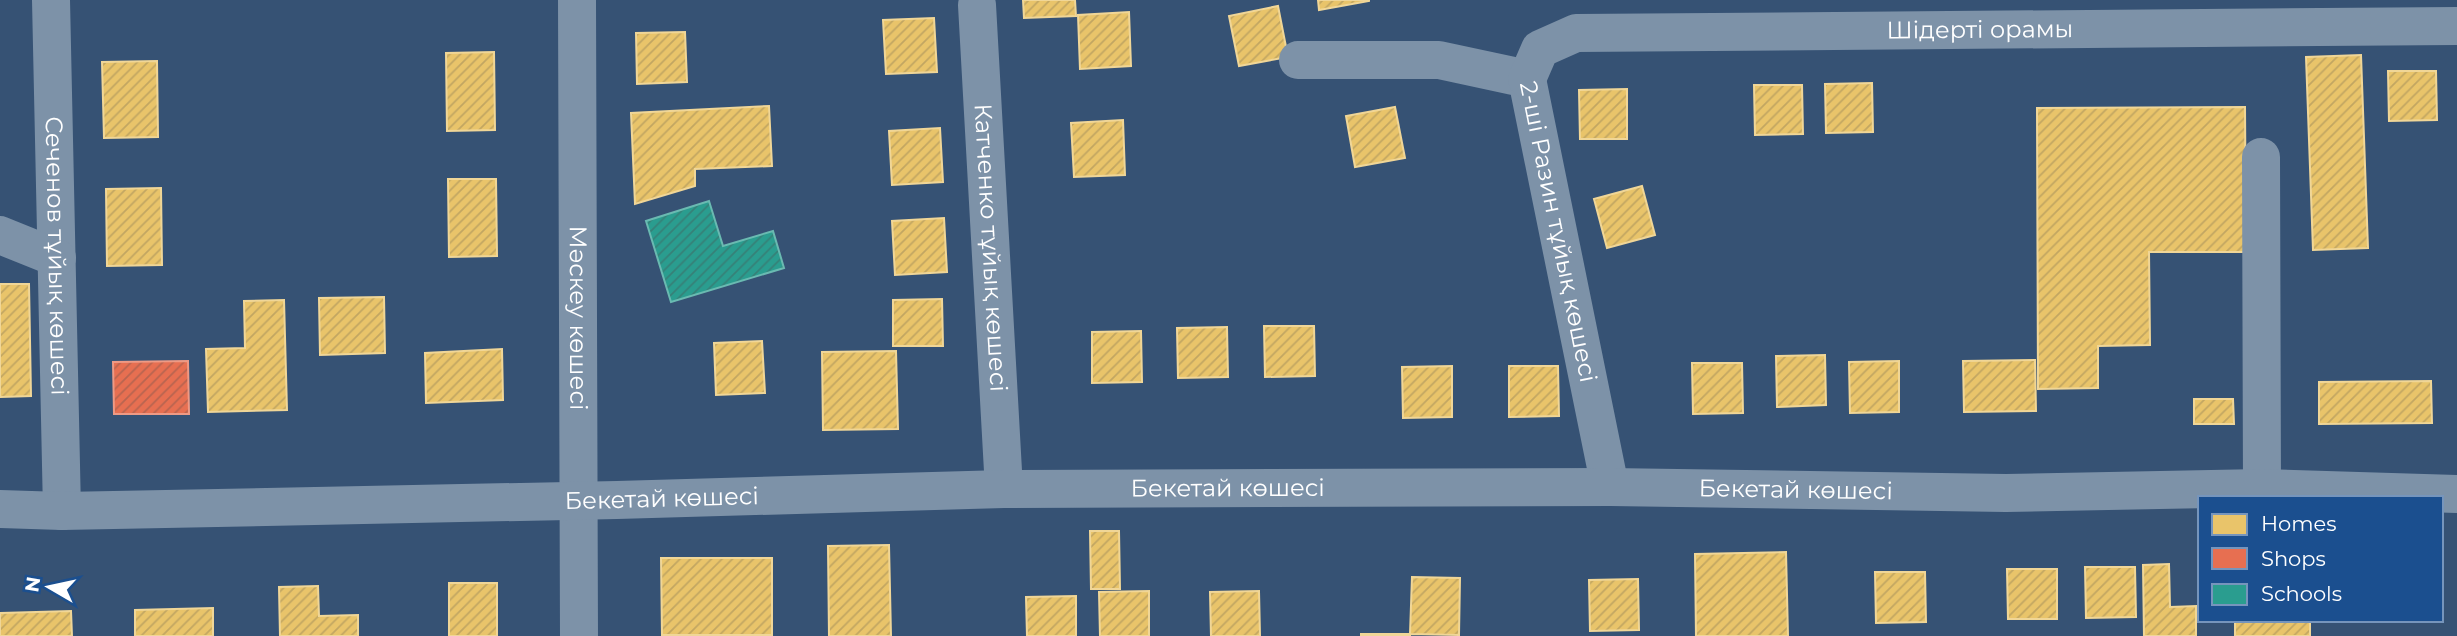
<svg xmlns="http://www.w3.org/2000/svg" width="2457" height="636" viewBox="0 0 2457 636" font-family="Montserrat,sans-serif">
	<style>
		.homes { fill: url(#homes-hatch); stroke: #f0d697; stroke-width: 2 }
		.shops { fill: url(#shops-hatch); stroke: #ee9a85; stroke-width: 2 }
		.schools { fill: url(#schools-hatch); stroke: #6abab1; stroke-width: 2 }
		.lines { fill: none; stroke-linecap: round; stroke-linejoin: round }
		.minor { stroke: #7d92a8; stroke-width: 38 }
		.labels { text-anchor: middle; stroke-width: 7; stroke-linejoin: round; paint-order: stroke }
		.street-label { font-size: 24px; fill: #fff; stroke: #1b4f8f }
	</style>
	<defs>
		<pattern id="homes-hatch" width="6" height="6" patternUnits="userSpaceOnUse" patternTransform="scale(1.75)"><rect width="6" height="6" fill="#e9c46a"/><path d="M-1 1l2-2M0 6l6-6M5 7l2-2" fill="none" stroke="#c2a662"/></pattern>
		<pattern id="shops-hatch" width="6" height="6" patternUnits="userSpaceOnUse" patternTransform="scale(1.75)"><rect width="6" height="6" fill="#e76f51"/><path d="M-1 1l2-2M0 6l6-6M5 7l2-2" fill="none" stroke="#b86450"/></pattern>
		<pattern id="schools-hatch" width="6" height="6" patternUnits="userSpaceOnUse" patternTransform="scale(1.75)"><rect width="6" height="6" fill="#2a9d8f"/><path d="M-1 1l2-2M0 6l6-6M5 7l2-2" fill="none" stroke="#368178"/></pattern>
	</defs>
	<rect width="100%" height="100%" fill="#365274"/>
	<!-- homes -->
	<path class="homes" d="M1023,0H1075L1076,16L1024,18Z
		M1318,0H1369V1L1319,10Z
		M1278,6L1288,57L1239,66L1229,16Z
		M1129,12L1131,66L1080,69L1078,15Z
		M934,18L937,72L886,74L883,20Z
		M685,32L687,82L637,84L636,33Z
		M494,52L495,130L447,131L446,53Z
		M2361,55L2368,248L2313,250L2306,57Z
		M157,61L158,137L104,138L102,62Z
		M2388,71H2436L2437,120L2389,121Z
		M1872,83L1873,132L1826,133L1825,84Z
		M1754,85H1802L1803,134L1755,135Z
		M1627,89V139H1580L1579,90Z
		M769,106L772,166L695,169V186L635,204L631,113Z
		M1395,107L1405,158L1355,167L1346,116Z
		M2245,107L2246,252H2149L2150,345L2098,346V388L2038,389L2037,108Z
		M1123,120L1125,175L1074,177L1071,123Z
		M940,128L943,182L892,185L889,131Z
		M448,179H496L497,256L449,257Z
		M1642,186L1655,235L1607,248L1594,199Z
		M161,188L162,265L107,266L106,189Z
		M944,218L947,272L895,275L892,221Z
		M0,284H29L31,396L0,397Z
		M384,297L385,353L320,355L319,298Z
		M942,299L943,346H893V300Z
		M284,300L287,410L208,412L206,349L245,348L244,301Z
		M1264,326H1314L1315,376L1265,377Z
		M1227,327L1228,377L1178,378L1177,328Z
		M1141,331L1142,382L1092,383V332Z
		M762,341L765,393L716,395L714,343Z
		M502,349L503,400L426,403L425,353Z
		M896,351L898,429L823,430L822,352Z
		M1825,355L1826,405L1777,407L1776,356Z
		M2035,360L2036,411L1964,412L1963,361Z
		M1899,361V412L1850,413L1849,362Z
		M1692,363H1742L1743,413L1693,414Z
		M1452,366V417L1403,418L1402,367Z
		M1509,366H1558L1559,416L1509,417Z
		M2431,381L2432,423L2319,424V382Z
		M2194,399H2233L2234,424H2194Z
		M1090,531H1119L1120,589H1091Z
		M889,545L891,636H829L828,546Z
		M1786,552L1788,636H1696L1695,554Z
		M661,558H772V635H662Z
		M2169,564L2170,607L2196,606V636H2144L2143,565Z
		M2085,567H2135L2136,617L2086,618Z
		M2007,569H2057V619H2008Z
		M1875,572H1925L1926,622L1876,623Z
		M1412,577L1460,578L1459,635L1410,634Z
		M1638,579L1639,630L1590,631L1589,580Z
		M449,583H497V636H449Z
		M318,586L319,616L358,615V636H280L279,587Z
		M1149,591V636H1100L1099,592Z
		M1259,591L1260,636H1211L1210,592Z
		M1076,596V636H1027L1026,597Z
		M213,608V636H135V610Z
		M71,611L72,636H0V613Z
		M2235,620H2310V636H2235Z
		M1361,634H1410V636H1361Z"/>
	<!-- shops -->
	<path class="shops" d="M188,361L189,414H114L113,362Z"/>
	<!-- schools -->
	<path class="schools" d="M709,201L723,246L773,231L784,268L671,302L646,221Z"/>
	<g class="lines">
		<!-- minor -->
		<g class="minor">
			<path id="s1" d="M51,0L62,511"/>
			<path id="s2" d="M577,0L579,636"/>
			<path id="s3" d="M977,5L1004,489"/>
			<path id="s4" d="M1298,60H1439L1527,79L1610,487"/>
			<path id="s5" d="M1527,79L1540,49L1576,33L2457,26"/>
			<path d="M2261,157L2262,488"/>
			<path d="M0,235L57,258"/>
			<path id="s6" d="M0,509L62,511L617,500L1004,489L1610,487L2006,493L2262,488L2457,494"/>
		</g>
	</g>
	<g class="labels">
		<!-- street labels -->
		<g class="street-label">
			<text dy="8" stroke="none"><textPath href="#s5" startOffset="476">Шідерті орамы</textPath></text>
			<text dy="8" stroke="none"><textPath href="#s4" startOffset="387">2-ші Разин тұйық көшесі</textPath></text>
			<text dy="8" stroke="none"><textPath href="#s3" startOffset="243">Катченко тұйық көшесі</textPath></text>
			<text dy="8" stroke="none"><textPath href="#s1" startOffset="256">Сеченов тұйық көшесі</textPath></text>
			<text dy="8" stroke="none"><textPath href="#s2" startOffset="318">Мәскеу көшесі</textPath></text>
			<text dy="8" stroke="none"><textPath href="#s6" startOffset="1228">Бекетай көшесі</textPath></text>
			<text dy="8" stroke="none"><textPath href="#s6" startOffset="1796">Бекетай көшесі</textPath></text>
			<text dy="8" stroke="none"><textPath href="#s6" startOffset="662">Бекетай көшесі</textPath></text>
		</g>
	</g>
	<!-- legend -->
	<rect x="2198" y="496" width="245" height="126" fill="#1b4f8f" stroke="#7695bc" stroke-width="2"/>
	<rect x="2212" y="514" width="35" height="21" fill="#e9c46a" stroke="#7695bc" stroke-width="2"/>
	<text x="2261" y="531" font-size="21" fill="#ffffff">Homes</text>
	<rect x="2212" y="548" width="35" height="21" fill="#e76f51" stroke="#7695bc" stroke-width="2"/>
	<text x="2261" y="566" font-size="21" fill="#ffffff">Shops</text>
	<rect x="2212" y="584" width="35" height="21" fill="#2a9d8f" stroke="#7695bc" stroke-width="2"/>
	<text x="2261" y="601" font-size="21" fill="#ffffff">Schools</text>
	<!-- north arrow -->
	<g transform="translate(49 587) rotate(279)" stroke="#1b4f8f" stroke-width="5" paint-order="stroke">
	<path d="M0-5L12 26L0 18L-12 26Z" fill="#ffffff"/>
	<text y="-10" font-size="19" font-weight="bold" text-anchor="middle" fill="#ffffff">N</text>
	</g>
</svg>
